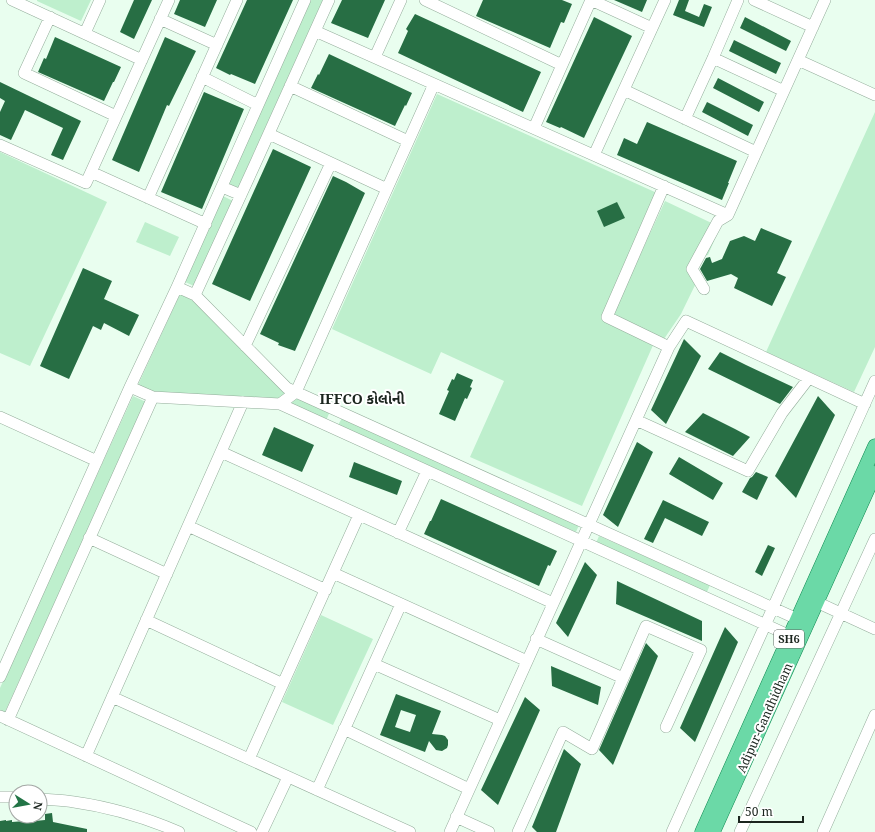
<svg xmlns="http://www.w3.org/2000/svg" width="875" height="832" viewBox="0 0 875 832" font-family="'Noto Serif','Noto Sans Gujarati',serif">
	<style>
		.green { fill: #beefcd }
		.building { fill: #276e44; fill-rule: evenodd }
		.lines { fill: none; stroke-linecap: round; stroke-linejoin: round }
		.minor-casing { stroke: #94ad9b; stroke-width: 12 }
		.major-casing { stroke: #0f8951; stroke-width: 15 }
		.minor { stroke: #fff; stroke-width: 11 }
		.major { stroke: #6bd9a7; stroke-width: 14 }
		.labels { text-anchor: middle; stroke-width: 4; stroke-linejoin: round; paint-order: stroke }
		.shield { fill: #fff; stroke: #5f6662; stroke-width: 1 }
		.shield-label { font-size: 11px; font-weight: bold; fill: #1b251e }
		.street-label { font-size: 12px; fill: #1b251e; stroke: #fff }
		.quarter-label { font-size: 14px; font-weight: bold; fill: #1b251e; stroke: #fff }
	</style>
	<rect width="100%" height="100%" fill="#e9feef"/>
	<!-- green -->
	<path class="green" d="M37,0H91L81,21L37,1Z
		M311,0H323L238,188L228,184Z
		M437,94L657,193L601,319L654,343L582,506L470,457L504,381L441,352L431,374L332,329Z
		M875,112V347L854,392L766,352Z
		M0,152L107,202L30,366L0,353Z
		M223,196L233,201L194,286L183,281Z
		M665,201L720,227L708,255L693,260L698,279L681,314L664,339L612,316Z
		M145,222L179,237L170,256L136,242Z
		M180,294L192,300L282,389L330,411L326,421L277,399L152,392L138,385Z
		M133,396L146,402L4,714L0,712V688Z
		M342,418L579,525L576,532L338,425Z
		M599,536L710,585L707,592L596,543Z
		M321,615L373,639L333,725L282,702Z"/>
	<!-- building -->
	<path class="building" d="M134,0H152L134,39L120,32Z
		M180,0H217L205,27L174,14Z
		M247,0H293L255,84L231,74L230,75L216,68Z
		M342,0H385L368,38L331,23Z
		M483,0H562L572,4L564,23L561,22L550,48L476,16Z
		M614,0H647L642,12Z
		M679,0H689L685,11L699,17L704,4L712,7L704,27L673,15Z
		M415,14L541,72L523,112L398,53L408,31L406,29Z
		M594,17L632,36L584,138L561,127L560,128L546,122Z
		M745,17L791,41L786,51L740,28Z
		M55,37L121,67L114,82H113L104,101L38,72L44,58L46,59Z
		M165,37L196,51L169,106L167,105L139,172L112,160Z
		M734,40L781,63L776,74L729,51Z
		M329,54L412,93L406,106L405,105L395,126L311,88L318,74L319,75Z
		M718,78L764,102L759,112L713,88Z
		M0,82L81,121L63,160L51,155L63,128L25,110L11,140L0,135V112L5,101L0,98Z
		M204,92L244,109L202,209L161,192Z
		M707,102L753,125L748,136L702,112Z
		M647,122L737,161L728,183H729L722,200L617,155L624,138L637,144Z
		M273,149L311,167L250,301L212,284Z
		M333,176L346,182L365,193L295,351L278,345L279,343L260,334Z
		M617,202L625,218L604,227L597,211Z
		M761,228L792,241L777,273L786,277L772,306L734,288L738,278L731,274L707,281L700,269L706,258L710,257L712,263L722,259L730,241L744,236L755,241Z
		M83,268L112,281L104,299L139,315L129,336L104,323L101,330L93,326L69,379L40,366Z
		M684,339L701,356L666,424L651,410Z
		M720,352L746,365L793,387L780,404L708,369Z
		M457,373L473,380L470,387L472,388L467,399L465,398L455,421L439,414L449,391L447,390L452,379L454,380Z
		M818,396L835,415L796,498L775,476Z
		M703,413L735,429L750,437L733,456L685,432Z
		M274,427L314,445L302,472L262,455Z
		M637,442L653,452L618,527L603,515Z
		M679,457L723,483L713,500L669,474Z
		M354,462L402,481L397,495L349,477Z
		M756,472L768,477L757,500L742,492L750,478L752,477Z
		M441,499L557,551L550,566L548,565L539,586L424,534L430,521H431Z
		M663,500L709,522L702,536L665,518L653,543L644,539Z
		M768,545L775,548L762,576L755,572Z
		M585,562L597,575L568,637L556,623Z
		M617,581L702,621V641L616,604Z
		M725,627L738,642L695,742L680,728Z
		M646,643L658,656L613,765L599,750Z
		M551,666L601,687L598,705L552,686Z
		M396,694L441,711L432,734L442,735L445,736L448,740V745L447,748L442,751L436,750L429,741L425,752L380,735ZM401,710L416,715L410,732L395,727Z
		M525,697L540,710L498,805L481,790Z
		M564,749L581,764L556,832H537L532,827Z
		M52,813L53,822L87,829V832H0V821L6,820V821L12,820V822L25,821V822L45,820V814Z"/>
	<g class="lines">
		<defs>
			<path id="minor" d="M12,0L142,60
				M425,0L562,65
				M591,0L652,28
				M754,0L813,27
				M50,17L24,73L116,116
				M160,19L217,45
				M315,31L728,215
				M85,33L100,0
				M375,57L401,0
				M713,58L784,91
				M798,60L875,95
				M202,77L258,105
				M290,86L408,141
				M624,90L756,152
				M685,119L713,58L738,0
				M534,128L591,0
				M269,134L387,189
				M0,145L86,183L169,0
				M594,155L665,0
				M91,172L206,224
				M664,186L607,317L669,347
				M222,187L241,195
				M148,198L237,0
				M177,287L195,295L287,388L804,622
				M704,289L692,269L718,221L728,215L825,0
				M195,295L256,162L329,0
				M245,346L331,163
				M130,387L153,397L280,404L797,639
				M280,404L296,392L434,84
				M0,417L97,461
				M636,420L748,471L782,413L809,378
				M221,452L553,603
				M188,526L326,590
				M398,533L427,471
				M89,538L167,574
				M333,573L527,661
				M810,599L875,629
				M146,620L283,684
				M536,639L623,678
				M374,664L500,720
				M0,677L130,387L177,287L305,0
				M112,697L410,832
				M0,716L251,832
				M8,720L153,397
				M344,729L469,789
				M86,756L243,402
				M249,759L359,515
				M317,790L401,604
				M0,797H16
				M40,799C51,800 63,800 74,802C110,807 146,818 179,832
				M456,817L489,832
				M262,832L288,777
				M450,832L669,347L686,321L865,404
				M518,832L563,732L592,749L646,626L701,650L666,727
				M672,832L875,381
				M740,832L875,539
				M823,832L875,715"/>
			<path id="major" d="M702,832L875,446
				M713,832L875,473"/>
		</defs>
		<!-- minor casing -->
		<use href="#minor" class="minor-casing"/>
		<!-- major casing -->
		<use href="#major" class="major-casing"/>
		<!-- minor -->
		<use href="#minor" class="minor"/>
		<!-- major -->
		<use href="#major" class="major"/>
	</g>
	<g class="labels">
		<!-- shield labels -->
		<rect class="shield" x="774" y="630" width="30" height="18" rx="3"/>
		<g class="shield-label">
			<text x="789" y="643">SH6</text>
		</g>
		<!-- street labels -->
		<g class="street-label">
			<text transform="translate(765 718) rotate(-66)" y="4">Adipur-Gandhidham</text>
		</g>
		<!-- quarter labels -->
		<g class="quarter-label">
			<text x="362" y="404">IFFCO કોલોની</text>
		</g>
	</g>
	<!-- north arrow -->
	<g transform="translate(28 804) rotate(101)"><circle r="19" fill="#ffffff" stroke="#a4a8a5"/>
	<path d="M0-3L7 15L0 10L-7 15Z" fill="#227446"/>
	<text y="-6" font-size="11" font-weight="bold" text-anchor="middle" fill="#1b251e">N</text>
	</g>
	<!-- scale -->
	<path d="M739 816v6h64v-6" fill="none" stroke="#1b251e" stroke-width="2"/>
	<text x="745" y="816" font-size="12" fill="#1b251e" stroke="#ffffff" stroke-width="3" paint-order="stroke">50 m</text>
</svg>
